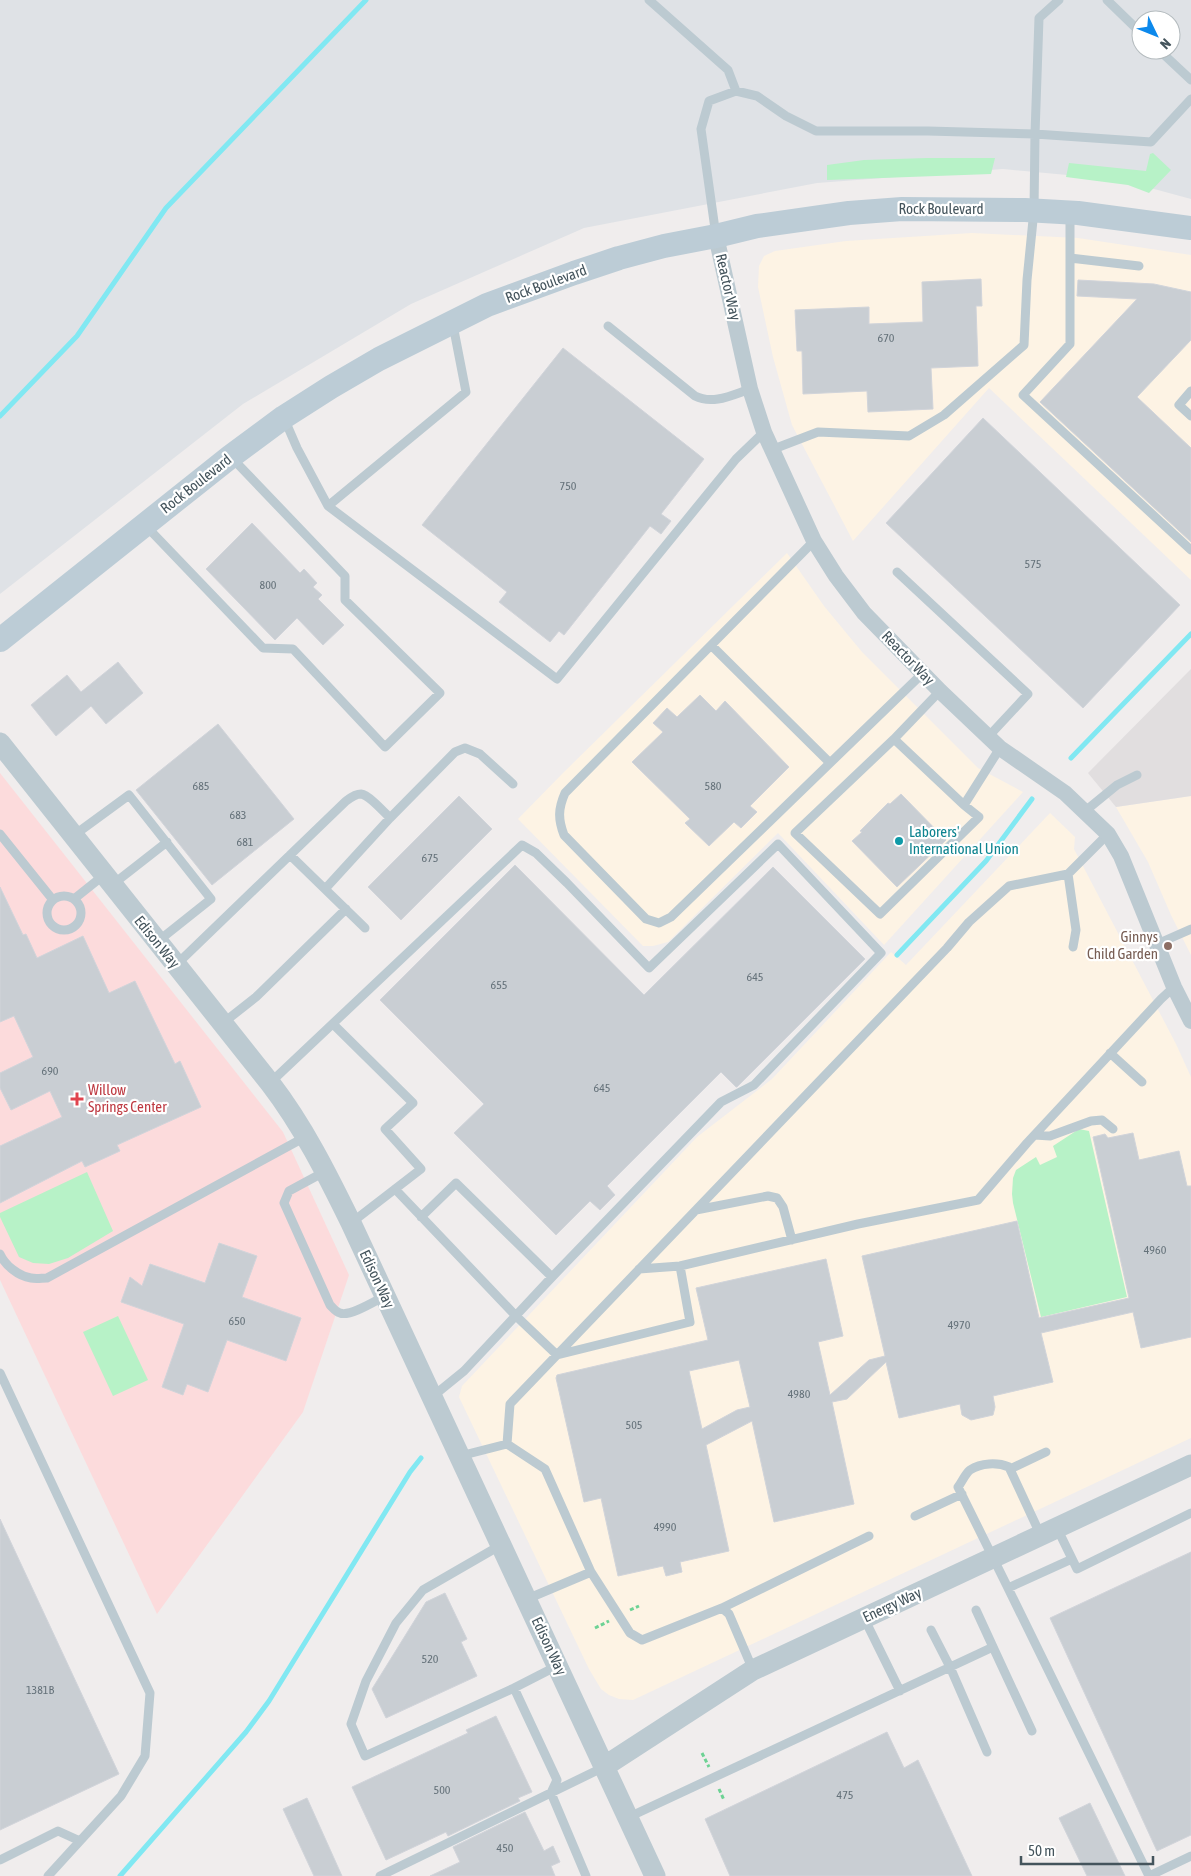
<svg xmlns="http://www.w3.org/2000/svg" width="1191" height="1876" viewBox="0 0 1191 1876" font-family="'Asap Condensed',sans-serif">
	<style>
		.commercial { fill: #fdf3e4 }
		.education { fill: #e1dedf }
		.medical { fill: #fcdbdc }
		.airport { fill: #dfe2e6; fill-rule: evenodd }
		.green { fill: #b7f2c7 }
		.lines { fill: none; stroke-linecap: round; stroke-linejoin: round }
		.stream { stroke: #81e8f2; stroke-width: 5 }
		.building { fill: #c9ced3; stroke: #d1d4da; fill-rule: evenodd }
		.path { stroke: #6dd294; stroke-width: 3; stroke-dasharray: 4 2.5; stroke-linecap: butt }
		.service { stroke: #bccad1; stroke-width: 9 }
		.minor { stroke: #bccad1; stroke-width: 16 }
		.tertiary { stroke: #bccad1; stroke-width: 21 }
		.secondary { stroke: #bcccd6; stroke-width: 24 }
		.culture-dot { fill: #0f9aa8; stroke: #fff; stroke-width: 2 }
		.education-dot { fill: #8d6e63; stroke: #fff; stroke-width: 2 }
		.health-dot { fill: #e0444e; stroke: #fff; stroke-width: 2 }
		.labels { text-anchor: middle; stroke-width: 4.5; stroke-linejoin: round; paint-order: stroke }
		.number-label { font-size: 12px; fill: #65727a }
		.street-label { font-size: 15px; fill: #44545c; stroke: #fff }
		.culture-label { font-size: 15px; fill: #0d838f; stroke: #fff; text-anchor: start }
		.education-label { font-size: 15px; fill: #785e54; stroke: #fff; text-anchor: end }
		.health-label { font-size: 15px; fill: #be3a42; stroke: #fff; text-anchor: start }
	</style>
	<rect width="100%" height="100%" fill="#f0eded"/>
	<!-- commercial -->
	<path class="commercial" d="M972,233L1078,238L1191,255V580L989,388L853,541L792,425L773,357L758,287L759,266L764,256L775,251L846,241Z
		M787,553L824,606L862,652L978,768L1023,792L884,945L778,833L668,942L653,946H643L518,819L563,773Z
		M1191,796V955L1171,915L1148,862L1116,807Z
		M1050,813L1075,837L1074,849L1176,1044L1191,1077V1438L633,1700L619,1699L609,1695L601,1689L589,1669L459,1397L462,1386L697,1137L772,1079L891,952L906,965Z"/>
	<!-- education -->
	<path class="education" d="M1191,669V796L1116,807L1088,773Z"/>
	<!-- medical -->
	<path class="medical" d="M0,773L283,1132L349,1275L303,1412L157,1614L0,1280Z"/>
	<!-- airport -->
	<path class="airport" d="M0,0H1191V199L1121,180L1003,169L817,183L584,228L411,304L243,404L0,594ZM1141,20H1171V50H1141Z"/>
	<!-- green -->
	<path class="green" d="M1153,153L1171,170L1149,193L1128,185L1066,177L1069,163L1146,171L1150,154Z
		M927,158H995L991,174L827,180V165L864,160Z
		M1079,1129L1089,1131L1127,1297L1041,1317L1013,1203L1012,1194L1013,1178L1016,1170L1036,1157L1040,1165L1057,1157L1053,1146Z
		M87,1172L113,1231L68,1258L49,1264L33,1263L19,1257L0,1217V1213Z
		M118,1316L148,1380L113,1396L83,1332Z"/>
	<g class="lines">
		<!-- stream -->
		<path class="stream" d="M0,416L77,336L166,208L366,0
			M1071,758L1191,634
			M897,955L986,861L1032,799
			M120,1876L246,1732L269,1701L410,1472L421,1458"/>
	</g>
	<!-- building -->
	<path class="building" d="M981,279L982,306H976L978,366L931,368L933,409L868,412L867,391L803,394L802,351H797L795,310L869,307V324L923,322L922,282Z
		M1078,280L1154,284L1191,292V340L1137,397L1191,448V542L1040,402L1137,299L1077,296Z
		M563,348L704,459L661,514L671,521L661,534L650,526L564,635L559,631L550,642L499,602L507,592L422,525Z
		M983,418L1180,605L1083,708L886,523Z
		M252,523L300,573L304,569L317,583L313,587L322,595L318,599L344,625L323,645L297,618L275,640L206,569Z
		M118,662L143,693L106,724L91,706L56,736L31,705L67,675L81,692Z
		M700,695L716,711L725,701L789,767L750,806L757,812L741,828L734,822L709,846L685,823L690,819L632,762L663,732L653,723L667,708L677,717Z
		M218,724L294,819L212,885L136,790Z
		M901,794L946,840L897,887L852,841L862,832L860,831L888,803L890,804Z
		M459,796L492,829L401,920L368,887Z
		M515,865L644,995L773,867L865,959L737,1087H736L721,1072L607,1186L615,1195L600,1210L590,1201L556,1235L454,1133L484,1104L380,1000Z
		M0,887L23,935L26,934L37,958L83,936L109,993L135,981L175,1064L180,1061L201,1107L117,1145L120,1151L85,1167L82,1161L0,1203V1146L62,1117L50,1091L11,1110L0,1088V1073L33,1057L14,1016L0,1022Z
		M1133,1133L1139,1160L1179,1151L1187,1186H1191V1337L1141,1348L1133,1312L1041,1333L1053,1382L993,1396L995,1407L993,1415L971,1420L962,1415L960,1404L899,1418L886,1362L847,1399L832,1402L854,1504L774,1522L752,1421L706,1445L729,1551L680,1562L682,1572L666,1576L663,1566L618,1576L601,1498L584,1502L556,1378L557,1375L708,1340L696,1288L826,1259L843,1336L818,1342L830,1395L869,1360L885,1356L862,1256L1017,1221L1039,1318L1129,1298L1093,1137L1105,1134L1108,1138ZM739,1360L750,1407L737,1410L702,1429L689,1371Z
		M219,1243L257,1256L242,1297L301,1318L286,1361L227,1340L208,1392L187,1384L183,1395L162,1387L184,1324L121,1302L130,1277L142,1286L150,1264L205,1283Z
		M0,1519L119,1774L0,1830Z
		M1191,1552V1835L1157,1851L1050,1618Z
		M445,1593L467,1639L461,1642L477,1676L386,1718L372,1689L426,1602Z
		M496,1716L532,1792L518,1798L520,1801L448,1836L446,1832L386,1860L352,1787L468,1733L466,1730Z
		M887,1732L904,1768L918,1760L972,1876H730L705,1819Z
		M307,1798L342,1876H314L283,1809Z
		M1090,1803L1125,1876H1087L1059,1818Z
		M525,1812L544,1851L553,1846L560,1862L551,1866L555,1876H430L460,1862L453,1847Z"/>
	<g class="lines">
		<!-- path -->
		<path class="path" d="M630,1610L639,1606
			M595,1628L609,1621
			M702,1753L709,1767
			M719,1789L724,1800"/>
		<!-- service -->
		<path class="service" d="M649,0L728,70L736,91
			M1059,0L1039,18L1035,134L1151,142L1191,99
			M1107,0L1141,33
			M1159,50L1191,80
			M1070,213V344L1023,395L1191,550
			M716,236L701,129L709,101L736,91L757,96L786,116L816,131H928L1035,134L1034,210L1027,280L1024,345L944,415L909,436L818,432L771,450
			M1070,258L1139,266
			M608,326L695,396C713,405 732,395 750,389
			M1191,391L1179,405L1191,416
			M284,418L297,448L328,506L557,679L736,459L764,432
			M328,506L466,392L453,325
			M146,526L263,648L293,649L385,747L440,693L345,600V576L231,457
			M814,541L565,793C558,809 558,819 564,835L646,919L659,923L671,917L923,673
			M897,572L1028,694L988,737
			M712,646L830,763
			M940,691L894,739L964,805L1000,748
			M894,739L795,833L880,914L979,817L964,805
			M1084,812L1117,785L1137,775
			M0,834L53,900
			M73,836L129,795L211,899L157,942
			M290,855L365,928
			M112,885L167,842
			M325,889L390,818
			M47 913a17 17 0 1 1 34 0a17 17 0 1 1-34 0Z
			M74,899L104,875
			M1157,944L1191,929
			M1073,947L1076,930L1068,874L1108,834
			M176,965L346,801C350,798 355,794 361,794C369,795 384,812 390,818L455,752L465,748L480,754L513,784
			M223,1023L256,997L346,909
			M333,1024L413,1103L385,1129L421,1169L351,1223
			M1110,1053L1142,1082
			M271,1082L522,845L536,853L567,883L649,968L778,844L881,953L754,1085L721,1102L552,1277L464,1371L432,1397
			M1035,1135L1050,1136L1091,1121L1102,1120L1113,1129
			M326,1171L289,1191L284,1203L330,1305C333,1308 336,1312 340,1313C350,1317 375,1301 385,1296
			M395,1189L516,1316L557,1355L690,1322L680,1266
			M696,1210L768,1196L777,1198L783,1207L792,1240
			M421,1217L456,1183L552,1277
			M0,1254C5,1265 18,1276 31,1278C36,1279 42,1278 47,1278L307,1136
			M639,1269L680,1266L858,1224L978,1200L1027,1143L1161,999L1174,987
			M0,1373L150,1693L145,1756L121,1796L48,1876
			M507,1444L510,1404L947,948L969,922L1009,886L1068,874
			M460,1456L507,1444L545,1469L591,1572L527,1599
			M1010,1469L1046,1452
			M915,1516L962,1494
			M1057,1528L1077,1569L1191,1513
			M1041,1536L1009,1467C997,1462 981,1463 970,1470C965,1474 962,1482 958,1487L1008,1588L1072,1559
			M501,1545L423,1590L396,1623L366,1681L351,1724L365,1756L514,1688
			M591,1572L630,1633L642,1640L722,1608L729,1614L753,1670
			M1008,1588L1149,1876
			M722,1608L869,1536
			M976,1610L993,1647
			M864,1618L900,1691
			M931,1630L950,1667L987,1752
			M557,1666L514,1688L557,1780L551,1793L586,1876
			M629,1817L993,1647L1032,1731
			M0,1860L58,1831L80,1841
			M380,1876L604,1767
			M1149,1876L1191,1856"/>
		<!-- minor -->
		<path class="minor" d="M716,236L750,389L764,432L814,541L836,576L864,613L940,691L1000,748L1065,793L1108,834L1121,856L1174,987L1191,1021"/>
		<!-- tertiary -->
		<path class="tertiary" d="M0,743L270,1083C303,1126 327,1174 351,1223L655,1876
			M605,1766L753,1670L1191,1465"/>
		<!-- secondary -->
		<path class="secondary" d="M0,640L230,457L284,417L331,387L379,359L487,305L574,273L619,258L664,246L716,236L757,226L849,213L902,209L1025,210L1078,213L1191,228"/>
	</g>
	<!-- markers -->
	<circle class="culture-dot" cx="899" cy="841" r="5"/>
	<circle class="education-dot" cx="1168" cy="946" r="5"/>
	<path class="health-dot" d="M74.5 1091.5h5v5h5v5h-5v5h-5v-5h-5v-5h5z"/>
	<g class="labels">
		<!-- number labels -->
		<g class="number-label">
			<text x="886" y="342">670</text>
			<text x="568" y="490">750</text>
			<text x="1033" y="568">575</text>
			<text x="268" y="589">800</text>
			<text x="201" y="790">685</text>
			<text x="713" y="790">580</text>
			<text x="238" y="819">683</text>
			<text x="245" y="846">681</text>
			<text x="430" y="862">675</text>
			<text x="755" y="981">645</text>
			<text x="499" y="989">655</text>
			<text x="50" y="1075">690</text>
			<text x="602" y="1092">645</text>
			<text x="1155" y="1254">4960</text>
			<text x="237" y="1325">650</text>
			<text x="959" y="1329">4970</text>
			<text x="799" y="1398">4980</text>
			<text x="634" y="1429">505</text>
			<text x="665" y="1531">4990</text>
			<text x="430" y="1663">520</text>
			<text x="40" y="1694">1381B</text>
			<text x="442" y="1794">500</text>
			<text x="845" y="1799">475</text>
			<text x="505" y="1852">450</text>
		</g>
		<!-- street labels -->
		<g class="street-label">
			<text x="941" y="214">Rock Boulevard</text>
			<text transform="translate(546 284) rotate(-20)" y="5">Rock Boulevard</text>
			<text transform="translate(728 287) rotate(77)" y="5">Reactor Way</text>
			<text transform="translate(196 484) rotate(-38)" y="5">Rock Boulevard</text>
			<text transform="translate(908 658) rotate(46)" y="5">Reactor Way</text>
			<text transform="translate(157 942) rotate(51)" y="5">Edison Way</text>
			<text transform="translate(377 1279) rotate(65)" y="5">Edison Way</text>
			<text transform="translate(892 1605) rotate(-25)" y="5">Energy Way</text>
			<text transform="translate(549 1646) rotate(65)" y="5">Edison Way</text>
		</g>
		<!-- culture labels -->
		<g class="culture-label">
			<text x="909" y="837">Laborers'<tspan x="909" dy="17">International Union</tspan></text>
		</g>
		<!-- education labels -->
		<g class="education-label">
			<text x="1158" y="942">Ginnys<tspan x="1158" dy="17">Child Garden</tspan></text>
		</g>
		<!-- health labels -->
		<g class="health-label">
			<text x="88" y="1095">Willow<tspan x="88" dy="17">Springs Center</tspan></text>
		</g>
	</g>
	<!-- north arrow -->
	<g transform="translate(1156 35) rotate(133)"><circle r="24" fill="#ffffff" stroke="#b4bbbe"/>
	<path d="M0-4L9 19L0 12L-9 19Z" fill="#0c89ec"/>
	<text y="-8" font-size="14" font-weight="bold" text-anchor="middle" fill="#44545c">N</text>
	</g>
	<!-- scale -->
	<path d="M1021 1856v8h132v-8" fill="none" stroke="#44545c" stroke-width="2.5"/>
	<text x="1028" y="1856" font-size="15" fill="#44545c" stroke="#ffffff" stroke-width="4" paint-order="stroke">50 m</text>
</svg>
